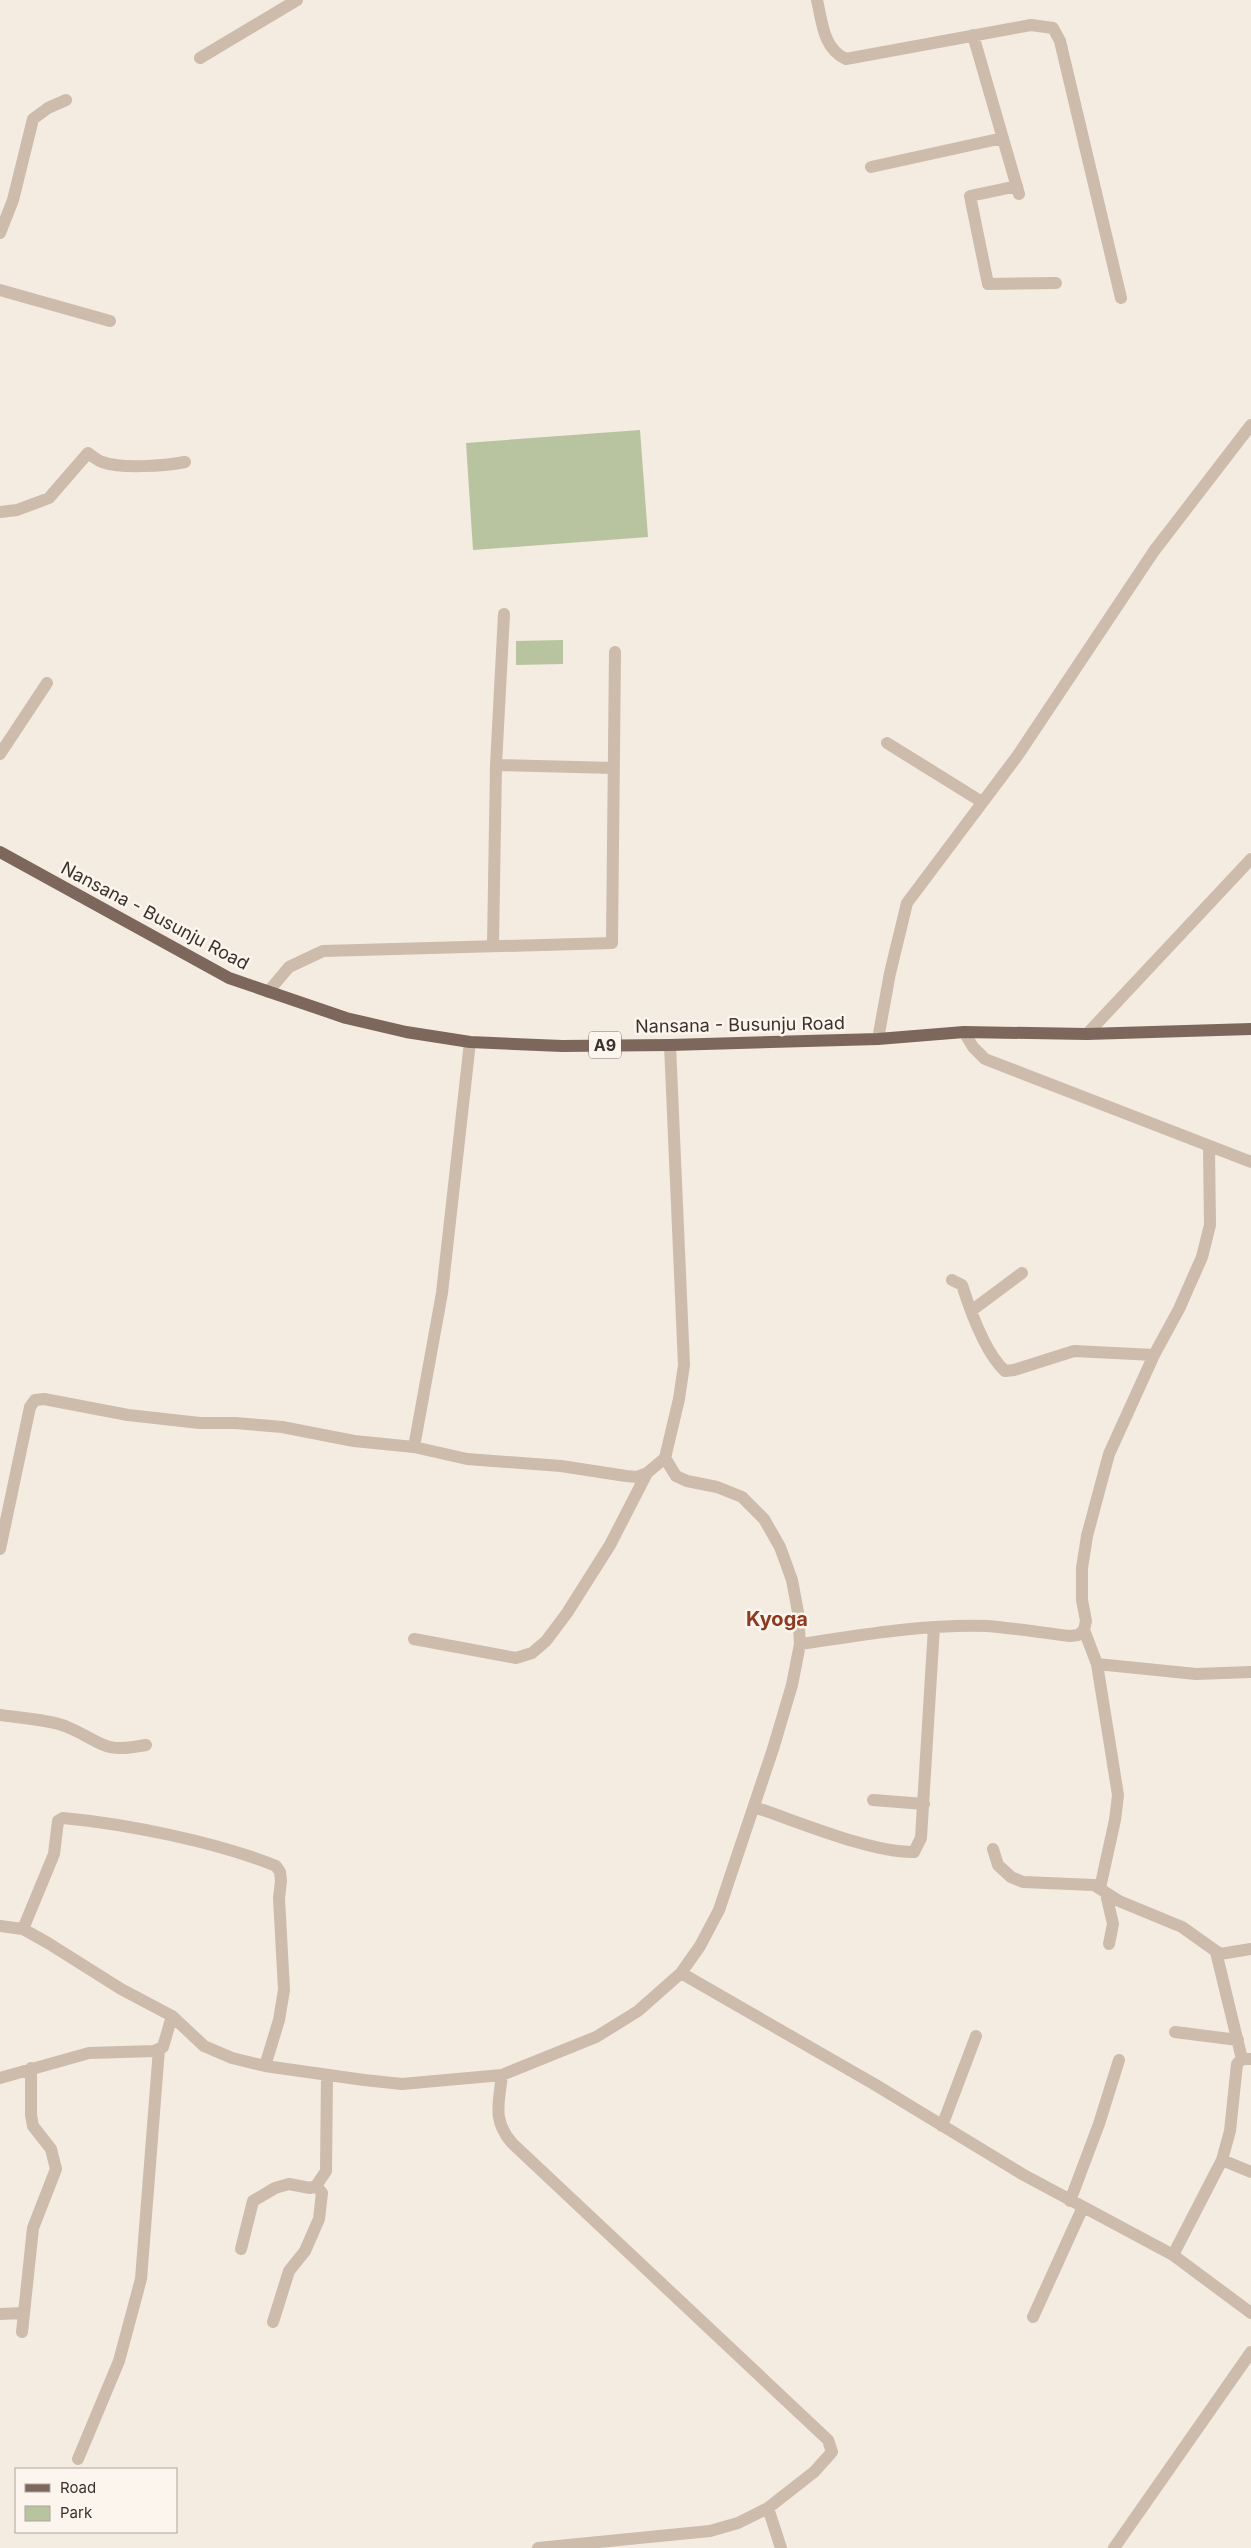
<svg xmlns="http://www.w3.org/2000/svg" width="1251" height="2548" viewBox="0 0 1251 2548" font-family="Inter,sans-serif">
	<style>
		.green { fill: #b8c4a0 }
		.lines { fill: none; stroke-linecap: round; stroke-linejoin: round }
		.minor { stroke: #cdbbac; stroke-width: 12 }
		.major { stroke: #7d675c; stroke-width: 12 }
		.labels { text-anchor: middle; stroke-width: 5; stroke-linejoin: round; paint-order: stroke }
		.shield { fill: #fbf5ee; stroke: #756b66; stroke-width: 1 }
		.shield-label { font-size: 16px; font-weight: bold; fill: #3b302b }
		.street-label { font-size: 18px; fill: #3b302b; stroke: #fbf5ee }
		.quarter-label { font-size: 20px; font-weight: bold; fill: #8c3b22; stroke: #fbf5ee }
	</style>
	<rect width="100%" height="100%" fill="#f4ebe1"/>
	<!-- green -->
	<path class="green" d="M640,430L648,537L473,550L466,443Z
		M563,640V664L516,665V641Z"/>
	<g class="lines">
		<!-- minor -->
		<path class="minor" d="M817,0C822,21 823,49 846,59L1031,25L1053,28L1060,41L1121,298
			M973,35L1019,194
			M200,58L297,0
			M871,167L1003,138
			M1017,186L970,196L988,284L1056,283
			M0,233L13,200L33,119L48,108L66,100
			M0,290L110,321
			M0,512L17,510L49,498L88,453C92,456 97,460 102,462C122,469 164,466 185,462
			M887,743L982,802
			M0,754L47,683
			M496,765L614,768
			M493,945L496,765L504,614
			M268,992L289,967L323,951L612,943L615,652
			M964,1032L973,1047L985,1059L1251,1162
			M1087,1034L1251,859
			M878,1039L890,973L907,903L1018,755L1154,551L1251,425
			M952,1280L962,1285C970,1310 985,1353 1005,1371L1014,1370L1074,1351L1154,1355
			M971,1311L1022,1273
			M414,1447L442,1293L470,1042
			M0,1549L30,1407L35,1400L44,1399L128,1415L200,1423H235L282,1427L354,1441L414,1447L467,1459L561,1466L626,1476L637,1477L647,1473L665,1458
			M1084,1630L1097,1664L1118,1795L1115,1820L1100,1888
			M414,1639L516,1658L532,1653L546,1641L567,1613L610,1545L647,1473
			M800,1644C862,1635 924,1624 987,1626C1014,1628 1043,1633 1070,1636L1078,1635L1084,1630L1086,1621L1082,1600V1568L1087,1536L1109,1454L1154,1355L1179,1309L1202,1257L1210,1225L1209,1146
			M1097,1664L1196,1674L1251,1672
			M0,1715C20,1718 46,1719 65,1726C104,1742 100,1754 146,1745
			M873,1800L924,1804
			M754,1807C797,1821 871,1853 914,1852L921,1838L934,1627
			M993,1849L998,1865L1011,1877L1023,1882L1094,1885L1119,1901L1182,1927L1220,1954L1251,1949
			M1106,1894L1113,1924L1109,1944
			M0,1926L23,1929L48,1943L121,1989L172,2016L204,2046L232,2058L265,2066L364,2080L402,2084L502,2075L596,2037L638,2011L681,1973L700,1946L719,1910L773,1749L792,1685L800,1644L798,1612L792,1580L780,1547L764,1519L742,1497L717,1487L687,1481L676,1476L665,1458L679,1399L684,1365L670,1045
			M23,1929L54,1854L58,1821L63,1818C127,1824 217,1842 276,1866L280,1872L281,1881L279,1898L284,1990L279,2020L265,2066
			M1216,1952L1242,2059
			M681,1973L874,2084L1022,2174L1173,2255L1222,2160L1230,2131L1237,2064L1242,2059H1251
			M1175,2032L1238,2040
			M502,2075C499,2103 492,2120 512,2143L828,2440L832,2452L814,2472L768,2508L781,2548
			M0,2078L89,2053L154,2051L163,2047L172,2016
			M942,2126L976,2036
			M1222,2160L1251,2172
			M1070,2201L1099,2124L1119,2060
			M241,2249L253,2201L275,2188L289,2184L310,2188L316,2186L326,2171L327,2076
			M1173,2255L1251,2313
			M0,2314L23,2313
			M1033,2317L1083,2207
			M273,2322L289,2271L305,2251L319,2219L322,2193L316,2186
			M22,2332L33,2228L56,2169L51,2149L33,2126L31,2115V2068
			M78,2459L119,2361L141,2279L159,2049
			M538,2548L710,2531L738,2523L768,2508
			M1114,2548L1251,2352"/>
		<!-- major -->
		<path class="major" d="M0,852L229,978L346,1018L406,1032L470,1042L562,1046L670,1045L878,1039L964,1032L1087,1034L1251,1029"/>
	</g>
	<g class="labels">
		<!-- shield labels -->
		<rect class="shield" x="589" y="1031.5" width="32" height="27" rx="4"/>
		<g class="shield-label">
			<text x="605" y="1051">A9</text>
		</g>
		<!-- street labels -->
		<g class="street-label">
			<text transform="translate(155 916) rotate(28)" y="6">Nansana - Busunju Road</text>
			<text transform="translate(740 1025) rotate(-1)" y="6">Nansana - Busunju Road</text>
		</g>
		<!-- quarter labels -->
		<g class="quarter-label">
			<text x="777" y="1626">Kyoga</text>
		</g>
	</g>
	<!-- legend -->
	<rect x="15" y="2468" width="162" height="65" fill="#fbf5ee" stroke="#aea6a0"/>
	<rect x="25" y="2484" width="25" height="8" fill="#7d675c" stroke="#aea6a0"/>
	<text x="60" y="2493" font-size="15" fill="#3b302b">Road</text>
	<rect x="25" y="2506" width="25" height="15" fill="#b8c4a0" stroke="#aea6a0"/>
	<text x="60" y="2518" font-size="15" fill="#3b302b">Park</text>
</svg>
